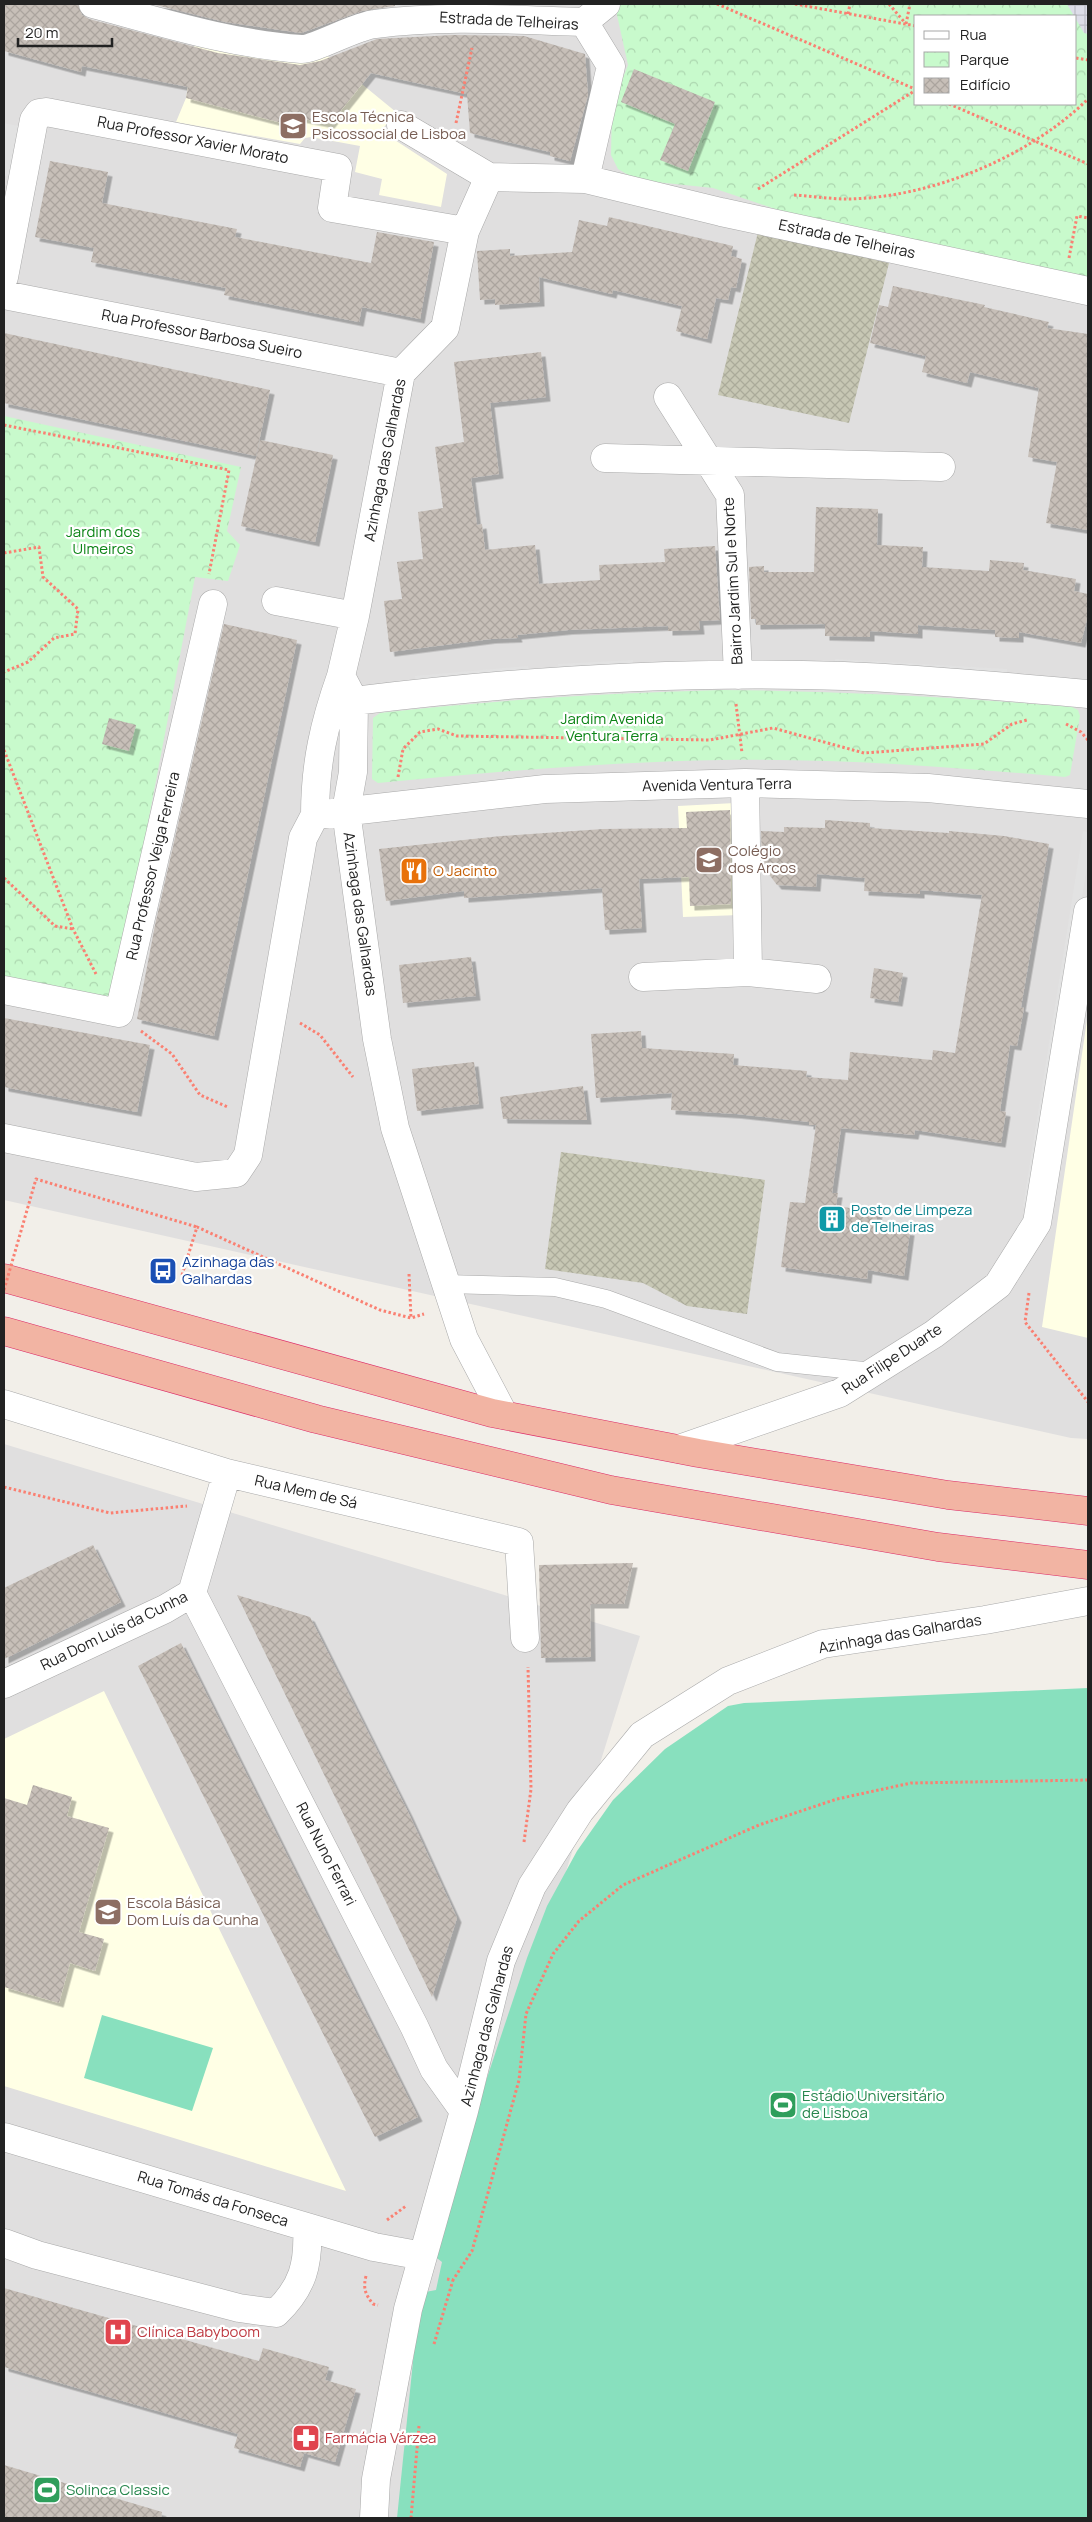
<svg xmlns="http://www.w3.org/2000/svg" width="1092" height="2522" viewBox="0 0 1092 2522" font-family="Manrope,sans-serif">
	<style>
		.residential { fill: #e0dfdf; fill-rule: evenodd }
		.education { fill: #ffffe5 }
		.construction { fill: url(#construction-cross-hatch) }
		.park { fill: url(#park-crowns); fill-rule: evenodd }
		.pitch { fill: #88e0be }
		.parking { fill: #e2e2e2 }
		.plaza { fill: url(#plaza-grid) }
		.building { fill: url(#building-cross-hatch); filter: url(#shadow) }
		.lines { fill: none; stroke-linecap: round; stroke-linejoin: round }
		.service-casing { stroke: #a9a9a9; stroke-width: 19 }
		.pedestrian-casing { stroke: #a9a9a9; stroke-width: 29 }
		.minor-casing { stroke: #a9a9a9; stroke-width: 29 }
		.trunk-casing { stroke: #dc2a67; stroke-width: 29 }
		.path { stroke: #fa8072; stroke-width: 3; stroke-dasharray: 2.5 2.5; stroke-linecap: butt }
		.service { stroke: #fff; stroke-width: 18 }
		.pedestrian { stroke: #fff; stroke-width: 28 }
		.minor { stroke: #fff; stroke-width: 28 }
		.trunk { stroke: #f2b4a3; stroke-width: 28 }
		.path-bridge { stroke: #fa8072; stroke-width: 3; stroke-dasharray: 2.5 2.5; stroke-linecap: butt }
		.labels { text-anchor: middle; stroke-width: 4.5; stroke-linejoin: round; paint-order: stroke }
		.street-label { font-size: 15px; fill: #222; stroke: #fff }
		.education-label { font-size: 15px; fill: #785e54; stroke: #fff; text-anchor: start }
		.park-label { font-size: 15px; fill: #0c8416; stroke: #fff }
		.food-label { font-size: 15px; fill: #c56008; stroke: #fff; text-anchor: start }
		.culture-label { font-size: 15px; fill: #0d838f; stroke: #fff; text-anchor: start }
		.transit-label { font-size: 15px; fill: #164399; stroke: #fff; text-anchor: start }
		.leisure-label { font-size: 15px; fill: #27864d; stroke: #fff; text-anchor: start }
		.health-label { font-size: 15px; fill: #be3a42; stroke: #fff; text-anchor: start }
	</style>
	<defs>
		<pattern id="construction-cross-hatch" width="8" height="8" patternUnits="userSpaceOnUse" patternTransform="scale(1.25)"><rect width="8" height="8" fill="#c7c7b4"/><path d="M0 0l8 8M0 8l8-8" fill="none" stroke="#abab9a"/></pattern>
		<pattern id="park-crowns" width="20" height="18" patternUnits="userSpaceOnUse" patternTransform="scale(1.25)"><rect width="20" height="18" fill="#c8facc"/><path d="M2 6a3 3 0 1 1 6 0M12 15a3 3 0 1 1 6 0" fill="none" stroke="#acd6af"/></pattern>
		<pattern id="plaza-grid" width="8" height="8" patternUnits="userSpaceOnUse" patternTransform="scale(1.25)"><rect width="8" height="8" fill="#dddde8"/><path d="M0 4h8M4 0v8" fill="none" stroke="#bdbdc7"/></pattern>
		<pattern id="building-cross-hatch" width="8" height="8" patternUnits="userSpaceOnUse" patternTransform="scale(1.25)"><rect width="8" height="8" fill="#c7bfb8"/><path d="M0 0l8 8M0 8l8-8" fill="none" stroke="#aba49e"/></pattern>
		<filter id="shadow"><feDropShadow dx="4.5" dy="4.5" stdDeviation="0" flood-color="#0004"/></filter>
	</defs>
	<rect width="100%" height="100%" fill="#f2efe9"/>
	<!-- residential -->
	<path class="residential" d="M4,4H1088V1439L1071,1438L4,1200ZM916,16H1076V104H916Z
		M4,1444L640,1636L475,2161L1088,2518H4Z"/>
	<!-- education -->
	<path class="education" d="M196,37L324,53L396,112L381,131L447,174L441,207L379,195L382,179L355,172L360,146L311,137L305,138L300,144L176,122L186,98Z
		M735,803L740,915L683,917L678,806Z
		M1088,1013V1338L1042,1327Z
		M104,1691L346,2191L4,2086V1739Z"/>
	<!-- construction -->
	<path class="construction" d="M758,232L889,263L849,423L718,395Z
		M561,1152L765,1180L747,1314L687,1306L643,1283L545,1269Z"/>
	<!-- park -->
	<path class="park" d="M617,4H1088V283L802,218L713,188L637,180L618,169L611,155L612,106L628,65L617,15ZM916,16H1076V104H916Z
		M4,416L241,467L227,531L240,545L228,581L195,577L114,1000L4,978Z
		M722,690C839,691 955,697 1072,707L1078,710L1080,716L1070,775L1065,777C951,767 836,758 721,760C606,762 492,772 378,783L372,779L373,718L380,713C494,700 607,693 722,690Z"/>
	<!-- pitch -->
	<path class="pitch" d="M1088,1688V2518H397L420,2293L436,2290L442,2262L429,2252L527,1958L547,1906L577,1851L613,1800L665,1749L728,1706L744,1703Z
		M102,2015L213,2048L192,2111L84,2078Z"/>
	<!-- parking -->
	<path class="parking" d="M4,123L19,126L9,177L4,176Z
		M835,659L1007,669V678L835,668Z
		M633,660V669L559,673L558,664Z
		M528,666L529,675L416,686L415,676Z
		M1083,831L1088,832V860L1032,1207L1023,1206Z"/>
	<!-- plaza -->
	<path class="plaza" d="M1067,4H1088V34L1084,33Z"/>
	<!-- building -->
	<path class="building" d="M4,4H78L82,15L89,19L218,53L300,65L320,61L377,39L453,35L524,36L585,54L588,95L570,161L550,156V152L470,133L467,94L371,73L330,124L284,115L282,123L186,98L188,87L82,66L81,72L4,51Z
		M152,4H395V6L362,11L301,33L225,22Z
		M634,69L715,102L688,171L660,160L675,124L621,102Z
		M50,161L108,172L102,203L237,229L235,237L371,263L377,232L434,242L420,319L362,307L359,322L224,295L226,288L91,262L94,248L35,237Z
		M609,217L733,246L731,256L742,259L736,288L731,287L728,300L716,298L707,339L676,331L682,306L613,290L612,294L539,277L540,302L495,305V299L480,300L477,251L510,249V256L572,252L579,220L607,226Z
		M893,286L985,305L984,307L1049,322L1047,328L1088,334V530L1046,523L1057,462L1028,457L1039,388L970,372L967,383L922,372L926,356L870,343L879,305L888,307Z
		M4,333L270,390L256,456L4,403Z
		M541,352L546,397L490,403L499,474L471,478L477,525L482,524L485,550L535,545L539,584L600,580L599,565L665,562L664,549L715,546L720,620L699,621L700,630L668,631V626L568,630L517,635L518,638L491,639L390,652L384,601L402,599L397,562L423,559L418,512L443,508L435,447L464,442L454,362Z
		M260,440L333,455L315,542L241,526Z
		M816,507L878,509L877,545L923,547L922,567L989,571L990,560L1024,563L1023,570L1076,579L1074,591L1088,594V615L1081,643L1019,632V638L995,637V630L918,625V634L870,631V637L825,636V624L756,625V619H751L749,567L764,566V572H814Z
		M224,624L297,640L214,1036L137,1019L155,925Z
		M109,718L136,725L129,751L102,744Z
		M730,810L731,904L690,906L689,877L639,879L642,928L605,930L602,888L464,898V891L386,901L379,849L501,836L603,829L687,828L686,812Z
		M825,820L870,823V828L949,833V831L1004,836L1049,844L1021,1007L1024,1008L1017,1046L1010,1045L1000,1111L1006,1112L1001,1143L915,1130L914,1135L841,1128L832,1193H838L836,1206L878,1212L875,1226L910,1231L904,1276L868,1270L867,1279L781,1267L790,1202L805,1203L816,1125H809V1122L737,1114L671,1110L672,1093L596,1098L591,1034L641,1031L642,1048L734,1054L733,1065L807,1071L806,1077L848,1080L850,1052L932,1060L933,1050L955,1053L982,895L920,890V894L864,891L865,878L817,874L816,887L777,885L762,865L761,831L784,832V827L825,828Z
		M471,957L476,996L403,1003L399,965Z
		M874,968L903,973L898,1002L870,998Z
		M4,1018L150,1045L137,1112L4,1087Z
		M474,1062L479,1104L417,1111L412,1069Z
		M583,1086L587,1120L503,1119L500,1097Z
		M93,1545L121,1602L4,1659V1588Z
		M633,1563L624,1604H590L591,1657L541,1658L539,1565Z
		M237,1595L310,1617L408,1812L457,1918L432,1997Z
		M181,1643L418,2117L375,2137L138,1666Z
		M33,1785L72,1797L67,1816L109,1828L79,1932L104,1939L95,1971L70,1963L59,2003L4,1987V1798L27,1805Z
		M4,2288L259,2361L263,2348L329,2367L325,2380L356,2389L335,2462L304,2453L300,2467L234,2448L238,2434L4,2367Z
		M4,2465L162,2512L161,2518H4Z"/>
	<g class="lines">
		<defs>
			<path id="service" d="M446,1284L555,1287L606,1299L777,1362L873,1372"/>
			<path id="pedestrian" d="M584,22L606,4
				M4,990L119,1013L213,604"/>
			<path id="minor" d="M93,4C161,22 230,44 301,49C314,50 355,26 375,24C444,15 514,20 584,22L611,66L585,179
				M401,125L489,177L585,179L721,212L1088,291
				M489,177L465,231L445,328L401,373L355,616L341,676L354,701L353,772L346,811L377,1039L395,1128L464,1339L504,1415
				M4,277L34,120L39,113L46,112L338,168L332,208L465,231
				M4,295L401,373
				M668,397L730,495L738,675
				M605,458L941,467
				M276,601L355,616
				M354,701C516,681 680,670 844,676C925,679 1007,687 1088,694
				M745,783L748,972
				M315,815C315,764 324,724 341,676
				M643,977L748,972L817,979
				M4,1138L196,1177L236,1173L248,1155L303,838L315,815L545,789L745,783L928,788L1088,804
				M4,1404L227,1473L519,1542L525,1638
				M679,1449L840,1393L934,1334L998,1285L1037,1223L1088,911
				M192,1593L414,2026L434,2069L464,2111
				M4,1684L165,1609L192,1593L227,1473
				M4,2137L374,2247L423,2256
				M4,2243L37,2255L239,2308L276,2313C303,2287 309,2264 307,2227
				M374,2518L376,2479L408,2309L464,2111L501,1961L532,1886L580,1811L642,1735L728,1681L823,1644L985,1620L1088,1601"/>
			<path id="trunk" d="M4,1278L492,1413L698,1453L948,1495L1088,1511
				M4,1331L316,1419L611,1490L938,1547L1088,1565"/>
		</defs>
		<!-- service casing -->
		<use href="#service" class="service-casing"/>
		<!-- pedestrian casing -->
		<use href="#pedestrian" class="pedestrian-casing"/>
		<!-- minor casing -->
		<use href="#minor" class="minor-casing"/>
		<!-- trunk casing -->
		<use href="#trunk" class="trunk-casing"/>
		<!-- path -->
		<path class="path" d="M717,4L915,89
			M795,4L916,26
			M889,4L906,24
			M848,14L850,4
			M906,24L910,4
			M1076,58L1088,60
			M949,104L1088,164
			M456,123L472,48
			M758,189L916,90
			M794,195C812,196 830,199 847,199C931,198 1029,157 1088,99
			M1069,258L1077,216L1088,218
			M4,425L229,470L209,574
			M4,553L39,547L43,577L78,609L75,634L54,638L28,662L4,672
			M736,704L742,753
			M1066,724L1081,732L1088,740
			M4,750L73,929L96,974
			M398,777L403,749L420,732L438,729L457,736L710,740L773,728L864,753L984,744L1012,724L1027,720
			M4,878L55,926L73,929
			M300,1023L320,1035L353,1077
			M141,1031L172,1054L200,1095L228,1107
			M409,1274L411,1318
			M182,1275L197,1227L380,1310L411,1318L424,1314
			M1029,1293L1025,1322L1088,1402
			M4,1487L110,1513L187,1506
			M524,1842L531,1789L528,1667
			M387,2220L406,2206
			M366,2276C363,2288 365,2294 373,2304L378,2305
			M447,2279L453,2280L472,2251L519,2080L526,2014L553,1954L579,1921L623,1885L759,1825L837,1799L911,1783L1088,1780
			M434,2344L453,2280
			M411,2518L419,2426"/>
		<!-- service -->
		<use href="#service" class="service"/>
		<!-- pedestrian -->
		<use href="#pedestrian" class="pedestrian"/>
		<!-- minor -->
		<use href="#minor" class="minor"/>
		<!-- trunk -->
		<use href="#trunk" class="trunk"/>
		<!-- path-bridge -->
		<path class="path-bridge" d="M4,1290L36,1179L197,1227"/>
	</g>
	<!-- icons -->
	<defs>
		<symbol id="school-square" viewBox="-11 -11 22 22"><rect x="-9" y="-9" width="18" height="18" rx="4" fill="#8d6e63" stroke="#fff"/><path d="M0-5L7-2L0 1L-7-2ZM-4 1L0 2.5L4 1V4Q0 6-4 4Z" fill="#fff"/></symbol>
		<symbol id="restaurant-square" viewBox="-11 -11 22 22"><rect x="-9" y="-9" width="18" height="18" rx="4" fill="#e8710a" stroke="#fff"/><path d="M-5-6h1v4h1v-4h1v4h1v-4h1v5L-1.5 .5V6h-2V.5L-5-1ZM5-6V6H3V1.5H1.5Q1.5-4 5-6Z" fill="#fff"/></symbol>
		<symbol id="building-square" viewBox="-11 -11 22 22"><rect x="-9" y="-9" width="18" height="18" rx="4" fill="#0f9aa8" stroke="#fff"/><path d="M-4-6H4V6H1V3H-1V6H-4ZM-2.5-4.3h1.7v1.8h-1.7ZM.8-4.3h1.7v1.8H.8ZM-2.5-1h1.7V.8h-1.7ZM.8-1h1.7V.8H.8Z" fill="#fff"/></symbol>
		<symbol id="bus-square" viewBox="-11 -11 22 22"><rect x="-9" y="-9" width="18" height="18" rx="4" fill="#1a4fb4" stroke="#fff"/><path d="M-5-6H5V4H4V6H2V4H-2V6H-4V4H-5ZM-3.5-4V0h7V-4ZM-3.5 1.2v1.5H-2V1.2ZM2 1.2v1.5H3.5V1.2Z" fill="#fff"/></symbol>
		<symbol id="stadium-square" viewBox="-11 -11 22 22"><rect x="-9" y="-9" width="18" height="18" rx="4" fill="#2e9e5b" stroke="#fff"/><path d="M0-5a6.5 5 0 1 0 0 10a6.5 5 0 1 0 0-10ZM-3.5-1.8h7v3.6h-7Z" fill="#fff"/></symbol>
		<symbol id="hospital-square" viewBox="-11 -11 22 22"><rect x="-9" y="-9" width="18" height="18" rx="4" fill="#e0444e" stroke="#fff"/><path d="M-5-5h3v3.5h4V-5h3V5h-3V1.5h-4V5h-3Z" fill="#fff"/></symbol>
		<symbol id="pharmacy-square" viewBox="-11 -11 22 22"><rect x="-9" y="-9" width="18" height="18" rx="4" fill="#e0444e" stroke="#fff"/><path d="M-2-6h4v4h4v4h-4v4h-4v-4h-4v-4h4Z" fill="#fff"/></symbol>
	</defs>
	<g fill-rule="evenodd">
		<use href="#school-square" x="277" y="110" width="32" height="32"/>
		<use href="#school-square" x="693" y="844" width="32" height="32"/>
		<use href="#restaurant-square" x="398" y="855" width="32" height="32"/>
		<use href="#building-square" x="816" y="1203" width="32" height="32"/>
		<use href="#bus-square" x="147" y="1255" width="32" height="32"/>
		<use href="#school-square" x="92" y="1896" width="32" height="32"/>
		<use href="#stadium-square" x="767" y="2089" width="32" height="32"/>
		<use href="#hospital-square" x="102" y="2316" width="32" height="32"/>
		<use href="#pharmacy-square" x="290" y="2422" width="32" height="32"/>
		<use href="#stadium-square" x="31" y="2474" width="32" height="32"/>
	</g>
	<g class="labels">
		<!-- street labels -->
		<g class="street-label">
			<text transform="translate(509 21) rotate(3)" y="5">Estrada de Telheiras</text>
			<text transform="translate(193 140) rotate(11)" y="5">Rua Professor Xavier Morato</text>
			<text transform="translate(847 239) rotate(12)" y="5">Estrada de Telheiras</text>
			<text transform="translate(202 334) rotate(11)" y="5">Rua Professor Barbosa Sueiro</text>
			<text transform="translate(385 460) rotate(-79)" y="5">Azinhaga das Galhardas</text>
			<text transform="translate(733 581) rotate(-93)" y="5">Bairro Jardim Sul e Norte</text>
			<text transform="translate(717 785) rotate(-1)" y="5">Avenida Ventura Terra</text>
			<text transform="translate(153 866) rotate(-77)" y="5">Rua Professor Veiga Ferreira</text>
			<text transform="translate(360 914) rotate(82)" y="5">Azinhaga das Galhardas</text>
			<text transform="translate(892 1359) rotate(-33)" y="5">Rua Filipe Duarte</text>
			<text transform="translate(306 1492) rotate(13)" y="5">Rua Mem de Sá</text>
			<text transform="translate(114 1631) rotate(-26)" y="5">Rua Dom Luís da Cunha</text>
			<text transform="translate(900 1634) rotate(-10)" y="5">Azinhaga das Galhardas</text>
			<text transform="translate(326 1854) rotate(63)" y="5">Rua Nuno Ferrari</text>
			<text transform="translate(487 2026) rotate(-75)" y="5">Azinhaga das Galhardas</text>
			<text transform="translate(213 2199) rotate(17)" y="5">Rua Tomás da Fonseca</text>
		</g>
		<!-- education labels -->
		<g class="education-label">
			<text x="312" y="122">Escola Técnica<tspan x="312" dy="17">Psicossocial de Lisboa</tspan></text>
			<text x="728" y="856">Colégio<tspan x="728" dy="17">dos Arcos</tspan></text>
			<text x="127" y="1908">Escola Básica<tspan x="127" dy="17">Dom Luís da Cunha</tspan></text>
		</g>
		<!-- park labels -->
		<g class="park-label">
			<text x="103" y="537">Jardim dos<tspan x="103" dy="17">Ulmeiros</tspan></text>
			<text x="612" y="724">Jardim Avenida<tspan x="612" dy="17">Ventura Terra</tspan></text>
		</g>
		<!-- food labels -->
		<g class="food-label">
			<text x="433" y="876">O Jacinto</text>
		</g>
		<!-- culture labels -->
		<g class="culture-label">
			<text x="851" y="1215">Posto de Limpeza<tspan x="851" dy="17">de Telheiras</tspan></text>
		</g>
		<!-- transit labels -->
		<g class="transit-label">
			<text x="182" y="1267">Azinhaga das<tspan x="182" dy="17">Galhardas</tspan></text>
		</g>
		<!-- leisure labels -->
		<g class="leisure-label">
			<text x="802" y="2101">Estádio Universitário<tspan x="802" dy="17">de Lisboa</tspan></text>
			<text x="66" y="2495">Solinca Classic</text>
		</g>
		<!-- health labels -->
		<g class="health-label">
			<text x="137" y="2337">Clínica Babyboom</text>
			<text x="325" y="2443">Farmácia Várzea</text>
		</g>
	</g>
	<!-- border -->
	<rect width="1092" height="2522" fill="none" stroke="#222222" stroke-width="10"/>
	<!-- legend -->
	<rect x="914" y="15" width="162" height="90" fill="#ffffff" stroke="#a7a7a7"/>
	<rect x="924" y="31" width="25" height="8" fill="#ffffff" stroke="#a7a7a7"/>
	<text x="960" y="40" font-size="15" fill="#222222">Rua</text>
	<rect x="924" y="52" width="25" height="15" fill="url(#park-crowns)" stroke="#a7a7a7"/>
	<text x="960" y="65" font-size="15" fill="#222222">Parque</text>
	<rect x="924" y="78" width="25" height="15" fill="url(#building-cross-hatch)" stroke="#a7a7a7"/>
	<text x="960" y="90" font-size="15" fill="#222222">Edifício</text>
	<!-- scale -->
	<path d="M18 38v8h94v-8" fill="none" stroke="#222222" stroke-width="2.5"/>
	<text x="25" y="38" font-size="15" fill="#222222" stroke="#ffffff" stroke-width="4" paint-order="stroke">20 m</text>
</svg>
